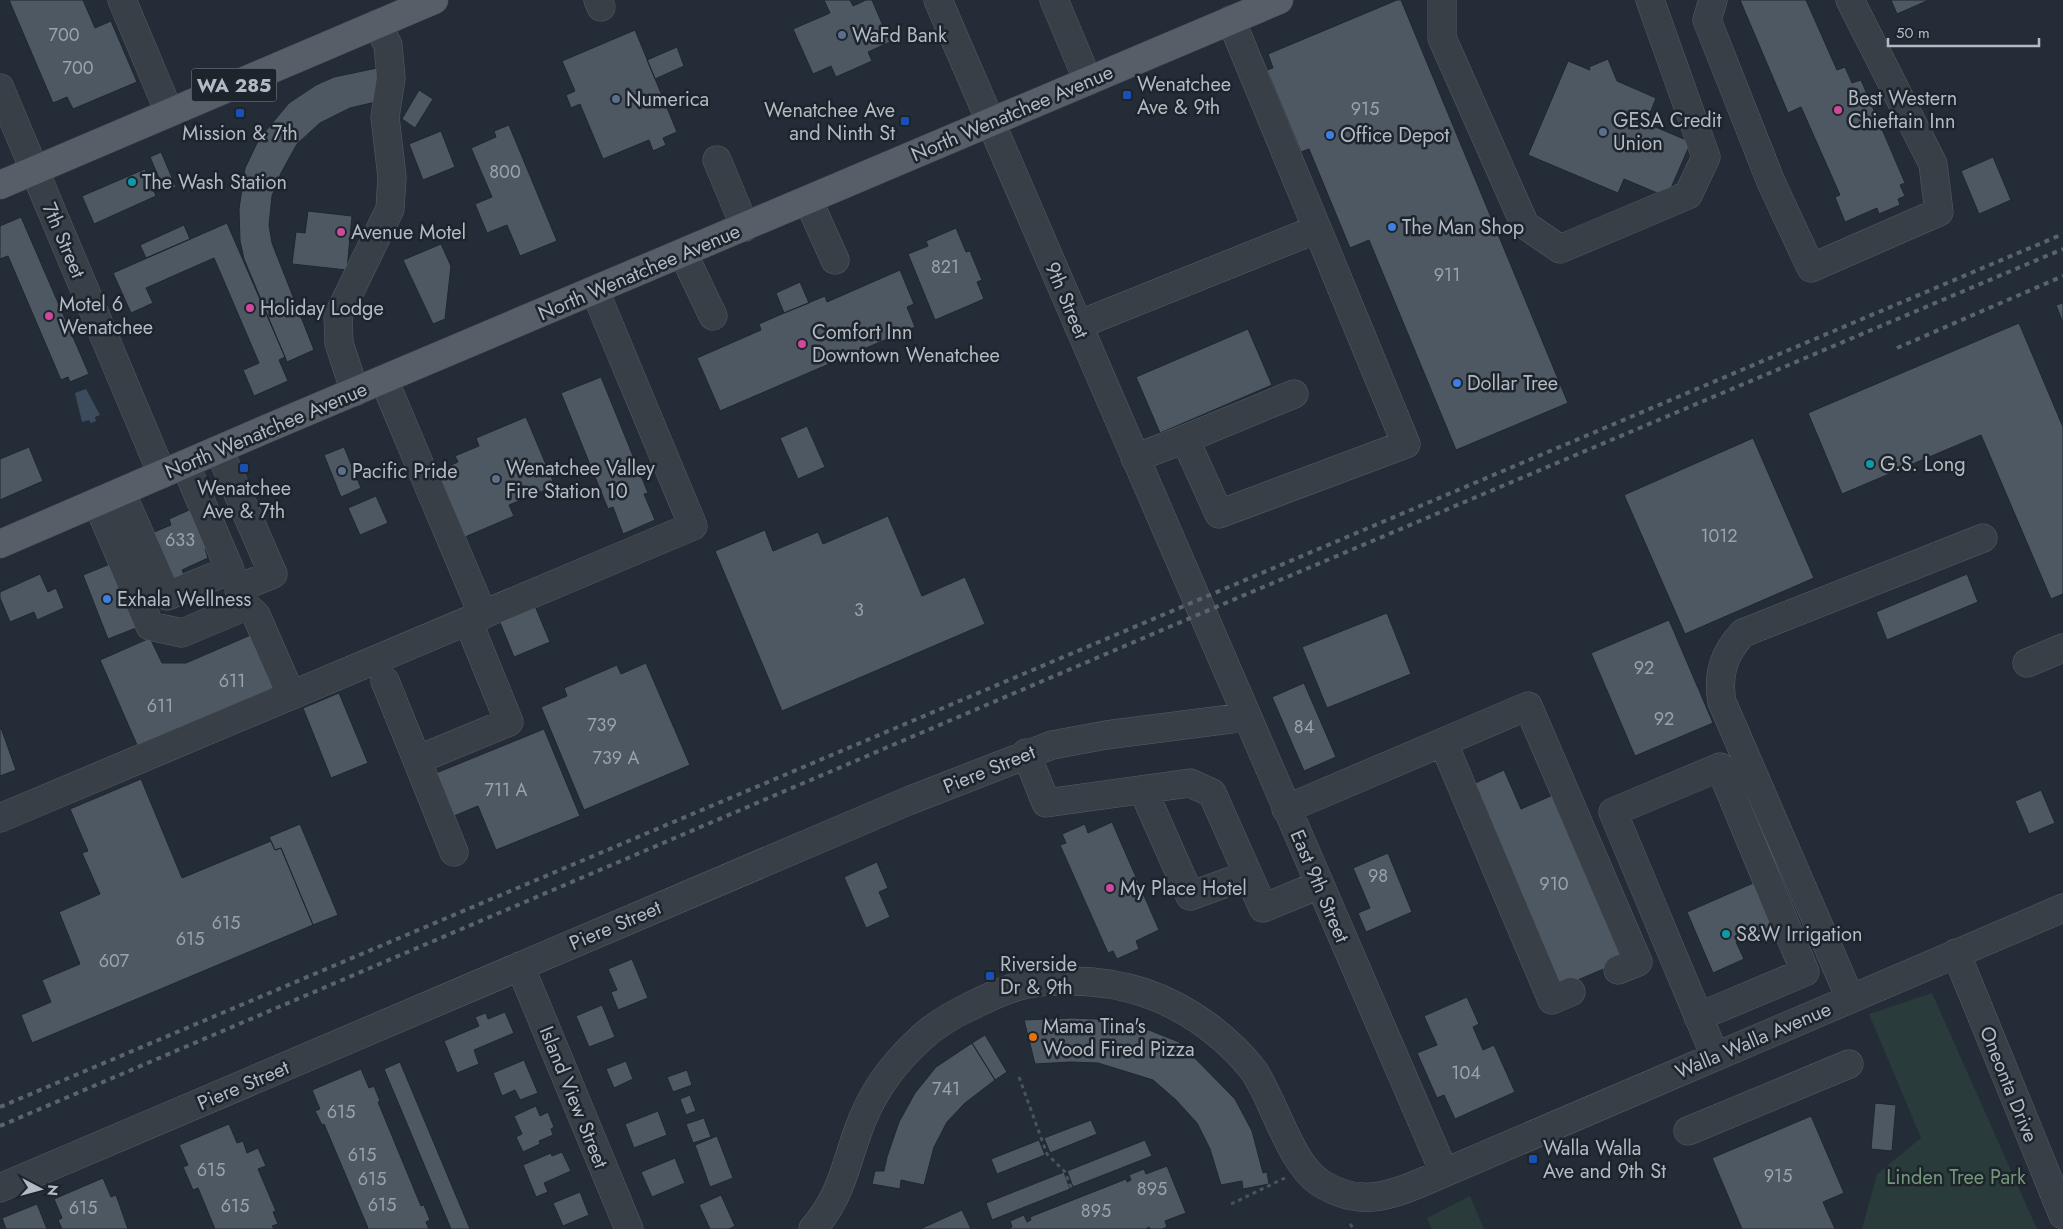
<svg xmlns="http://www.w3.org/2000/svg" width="2063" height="1229" viewBox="0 0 2063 1229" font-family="Jost,sans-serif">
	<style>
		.green { fill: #293b3a }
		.water { fill: #3c4c5e }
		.building { fill: #4d5862; stroke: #1f262e }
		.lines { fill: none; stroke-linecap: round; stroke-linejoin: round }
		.minor-casing { stroke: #565d65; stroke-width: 29 }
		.major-casing { stroke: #414850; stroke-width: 29 }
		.path { stroke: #465657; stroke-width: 3; stroke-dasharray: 4 4; stroke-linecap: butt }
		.minor { stroke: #383f47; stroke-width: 28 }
		.major { stroke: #565e67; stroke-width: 28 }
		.rail { stroke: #5a646e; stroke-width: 4; stroke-dasharray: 5 5; stroke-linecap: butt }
		.service-dot { fill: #5c6f8a; stroke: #1d242c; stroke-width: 2 }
		.transit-dot { fill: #1a4fb4; stroke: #1d242c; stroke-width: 2 }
		.hotel-dot { fill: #d1479c; stroke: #1d242c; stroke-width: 2 }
		.shop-dot { fill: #3f7fe0; stroke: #1d242c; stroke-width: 2 }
		.culture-dot { fill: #0f9aa8; stroke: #1d242c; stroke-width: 2 }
		.food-dot { fill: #e8710a; stroke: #1d242c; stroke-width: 2 }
		.labels { text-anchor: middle; stroke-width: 5; stroke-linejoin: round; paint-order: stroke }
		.number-label { font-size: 18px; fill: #9aa2ab }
		.shield { fill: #1d242c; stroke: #868d96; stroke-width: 1 }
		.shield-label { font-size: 19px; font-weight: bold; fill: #b3bac3 }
		.poi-label { font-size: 20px; fill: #b3bac3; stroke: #1d242c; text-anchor: start }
		.street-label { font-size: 20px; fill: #b3bac3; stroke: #1d242c }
		.park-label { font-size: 20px; fill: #74967a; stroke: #1d242c }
	</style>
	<rect width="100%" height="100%" fill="#242d37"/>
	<!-- green -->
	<path class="green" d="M1932,993L2037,1229H1862L1877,1174L1921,1138L1869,1014Z
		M1470,1196L1484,1229H1432L1427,1218Z"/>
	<!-- water -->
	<path class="water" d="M86,389L100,415L95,417L96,421L91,423L89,420L82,422L75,393Z"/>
	<!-- building -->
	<path class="building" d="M9,0H83L95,28L111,21L137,82L73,109L67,97L53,103Z
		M824,0H850L853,6L866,0H872L890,42L868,52L872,61L836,77L831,66L813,74L793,29L830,13Z
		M1397,0H1401L1568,403L1456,450L1369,240L1350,248L1309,149L1301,152L1267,70L1273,68L1268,54Z
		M1740,0H1806L1837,70L1845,67L1852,83L1861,80L1905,183L1900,185L1905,196L1898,199L1900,205L1879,214L1877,208L1845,222L1835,197L1840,195L1801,107L1788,113Z
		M1891,0H1929L1897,14Z
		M635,30L677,132L663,138L666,145L653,151L649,140L603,159L580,104L571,108L566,95L575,91L562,61Z
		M677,47L684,66L655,79L647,60Z
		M1608,59L1617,81L1656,98L1646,123L1691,142L1667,197L1624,179L1618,193L1528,155L1568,61L1590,70L1589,67Z
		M377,68L380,101L350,108L320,123L297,144L281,173L272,196L269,225L272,243L314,350L287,362L244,259L240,241L239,209L245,168L259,139L289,103L316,85L334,77Z
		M419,90L433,99L415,128L402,119Z
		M509,125L557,241L520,256L507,225L487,233L475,204L492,197L471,148L496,137L494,131Z
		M441,131L455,167L423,180L409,144Z
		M161,152L176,187L165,192L150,157Z
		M1993,157L2011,200L1979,214L1961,171Z
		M145,169L156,196L94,224L82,196Z
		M308,211L352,216L347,270L292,264L296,232L305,233Z
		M21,217L89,374L70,382L68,377L61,380L8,256L0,259V226Z
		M227,223L285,357L279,360L288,381L254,396L243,370L259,363L214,258L146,288L153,303L131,313L113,273Z
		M184,225L190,239L146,258L140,245Z
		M956,228L966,252L970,251L982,280L977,282L984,299L935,320L908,254L928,246L926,241Z
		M441,244L451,266L445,319L433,324L403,260Z
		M900,270L914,304L907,307L915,327L720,411L697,358L761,330L759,324L784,313L825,296L827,302Z
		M800,282L809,303L784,313L776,293Z
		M2063,303V323L2056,305Z
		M2019,323L2063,427V594L2051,599L1981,435L1842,494L1808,413Z
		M1248,329L1272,385L1160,433L1136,377Z
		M601,377L648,493L644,494L655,520L623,534L613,507L608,509L561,393Z
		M526,417L555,486L509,505L514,516L465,537L437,471L458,462L455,456L479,446L476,438Z
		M807,426L825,467L798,479L780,438Z
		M1753,438L1814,578L1685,634L1624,495Z
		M29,447L43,481L0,500V459Z
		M344,447L361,488L341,497L324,455Z
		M376,496L388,523L360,535L348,508Z
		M196,507L212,546L205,549L208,558L182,570L185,577L174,581L147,535L171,525L169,519Z
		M888,516L922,596L965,577L985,624L782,711L715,551L765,530L773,551L818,532L823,544Z
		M110,564L136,628L108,639L83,575Z
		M40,574L48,592L56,588L64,608L37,620L34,612L10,622L0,598V592Z
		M1967,574L1978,602L1887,640L1876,612Z
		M535,606L550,642L514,657L499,620Z
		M1387,613L1411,674L1327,708L1302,647Z
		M1669,620L1713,723L1635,756L1591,653Z
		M253,634L279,696L141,754L100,660L150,638L162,663H186Z
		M646,663L690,765L584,810L541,707L567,696L564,688L617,665L621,674Z
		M1304,683L1336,757L1304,771L1272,697Z
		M339,693L368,763L331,778L303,708Z
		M1,728L16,770L0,776V729Z
		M544,729L580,816L496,850L478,806L454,816L436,773Z
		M1504,770L1521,809L1555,794L1627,959L1559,988L1471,785Z
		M141,779L182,878L271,841L275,850L281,848L313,925L32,1043L21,1015L51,1002L42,980L80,964L59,912L100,894L82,853L88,851L70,809Z
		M2041,790L2055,823L2029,834L2015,801Z
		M1112,822L1159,930L1136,941L1139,949L1117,959L1113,951L1108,953L1060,845L1066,843L1062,834L1085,824L1088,833Z
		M300,824L338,915L313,925L281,848L275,850L269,837Z
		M1388,853L1412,912L1366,932L1358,913L1370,908L1353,868Z
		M877,862L888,888L879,892L890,917L866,928L844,877Z
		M1758,881L1777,925L1736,942L1744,959L1713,973L1687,912Z
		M632,959L648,998L618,1010L611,992L617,990L608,969Z
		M1467,997L1479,1024L1473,1027L1483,1050L1494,1045L1515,1092L1455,1119L1444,1095L1437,1098L1417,1053L1437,1045L1424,1016Z
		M602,1005L615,1037L589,1047L576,1016Z
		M505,1012L514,1033L474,1050L479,1064L457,1073L444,1041L479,1026L475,1017L486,1013L488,1019Z
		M1072,1018L1096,1019L1144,1028L1179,1042L1235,1099L1252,1131L1263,1173L1267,1172L1269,1184L1243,1189L1242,1181L1221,1185L1210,1149L1197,1123L1176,1100L1153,1080L1098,1063L1071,1062L1035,1064L1024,1020Z
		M985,1035L1007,1072L995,1080L972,1043Z
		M972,1043L995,1080L965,1103L947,1122L934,1147L924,1185L901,1180L900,1189L872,1184L875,1171H884L887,1157L899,1122L915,1093L936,1067Z
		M524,1060L538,1093L520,1100L515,1090L502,1096L493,1073Z
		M626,1061L633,1079L614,1088L606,1069Z
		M400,1062L470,1229H451L384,1069Z
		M361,1069L369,1088L374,1086L380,1101L378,1102L421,1206L424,1205L430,1220L426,1222L429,1229H367L368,1228L324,1124L322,1125L315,1111L320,1109L312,1090Z
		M687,1070L692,1085L673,1092L667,1077Z
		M690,1095L696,1111L686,1115L680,1099Z
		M1875,1103L1896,1105L1892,1151L1871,1149Z
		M536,1106L540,1116L548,1112L554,1127L551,1129L553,1135L539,1141L540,1144L523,1152L516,1137L522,1134L514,1116Z
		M658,1111L667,1135L634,1148L625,1124Z
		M1811,1116L1844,1193L1823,1202L1835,1229H1742L1712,1158Z
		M704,1118L711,1137L693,1143L686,1124Z
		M1091,1120L1097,1134L1050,1153L1044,1138Z
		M229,1124L237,1143L243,1141L247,1153L258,1148L266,1166L258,1169L276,1211L273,1212L278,1224L272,1226L274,1229H215L198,1188L193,1190L183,1167L188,1165L179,1145Z
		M717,1136L733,1178L710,1187L695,1145Z
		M1039,1140L1045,1155L997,1174L991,1159Z
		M1145,1140L1152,1156L1073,1187L1067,1171Z
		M562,1152L571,1171L544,1183L548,1192L536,1197L523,1165L551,1153L552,1156Z
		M675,1158L685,1183L652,1197L641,1172Z
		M1167,1166L1186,1213L1165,1221L1167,1227L1162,1229H1150L1149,1227L1146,1229H1008L1012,1227L1010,1221L1024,1215L1027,1222L1031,1220L1030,1217L1126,1179L1127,1182L1131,1180L1129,1175L1144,1169L1146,1174Z
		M1064,1172L1070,1189L992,1220L986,1203Z
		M103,1178L111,1197L116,1195L128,1229H62L58,1220L62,1218L54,1199Z
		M580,1192L589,1215L563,1226L553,1203Z
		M721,1195L735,1226L729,1229H710L699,1205Z
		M37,1204L47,1229H6L2,1218Z
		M962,1210L971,1229H920Z"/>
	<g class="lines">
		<defs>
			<path id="minor" d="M122,0L169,112
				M598,0L601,7
				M938,0L1444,1172
				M1054,0L1088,81
				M1442,0V38L1525,225L1560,249L1688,195L1706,157L1650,0
				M1713,0L1707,20L1771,182L1811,268L1939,212L1933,164L1850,0
				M0,88L162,474
				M717,160L745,227
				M808,200L835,260
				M683,253L713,316
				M1078,325L1317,229
				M384,380L483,615
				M355,392L339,343L338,316L390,209L392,177L385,117L391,78L388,45L377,24
				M1185,439L1294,394
				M219,450L273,574L239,588
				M1135,458L1185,439L1219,514L1406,444L1231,20
				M121,492L167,596L230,570L185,464
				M97,502L150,626L182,633L246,606
				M239,590L246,606L256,615L291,695
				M2027,663L2063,648
				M385,681L417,760L509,722L468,621
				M1443,742L1552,1000L1571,992
				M1026,753L1046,803L1190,783L1212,793L1263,908L1319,885
				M417,760L454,852
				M1143,790L1190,896L1248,875
				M1286,809L1528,706L1638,962L1618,970
				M0,818L693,526L595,291
				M1956,953L2063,1215
				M520,966L629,1229
				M1850,998L1722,702C1717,674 1724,653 1743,633L1983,538
				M1698,1017L1805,972L1720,767L1613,812L1715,1056
				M1688,1131L1849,1064
				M0,1188L908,801L1052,745L1106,735L1246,717
				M813,1229C841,1196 844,1170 858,1131C871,1094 891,1066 920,1039C934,1026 952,1015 969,1007C985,999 1002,991 1019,986C1037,981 1055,981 1073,981C1125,982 1167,996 1209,1027C1226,1040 1241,1054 1254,1071C1274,1101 1290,1162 1319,1182C1354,1205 1382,1199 1418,1184L2063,908"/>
			<path id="major" d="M0,185L434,0
				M0,544L259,432L1279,0"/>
		</defs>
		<!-- minor casing -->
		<use href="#minor" class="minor-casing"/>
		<!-- major casing -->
		<use href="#major" class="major-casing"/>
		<!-- path -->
		<path class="path" d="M1019,1077L1047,1154L1065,1172L1072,1190
			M1231,1204L1285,1178
			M1350,1224L1354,1229"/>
		<!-- minor -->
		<use href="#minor" class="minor"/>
		<!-- major -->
		<use href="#major" class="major"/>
		<!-- rail -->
		<path class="rail" d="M1897,348L2063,276
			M0,1107L2063,234
			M0,1126L1202,613L2063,249"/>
	</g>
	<!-- markers -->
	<g class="service-dot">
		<circle cx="842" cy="35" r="5"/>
		<circle cx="616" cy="99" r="5"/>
		<circle cx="1603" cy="132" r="5"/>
		<circle cx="342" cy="471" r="5"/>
		<circle cx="496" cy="479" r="5"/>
	</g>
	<g class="transit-dot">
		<rect x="1122" y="90" width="10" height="10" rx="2.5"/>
		<rect x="235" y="108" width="10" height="10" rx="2.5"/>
		<rect x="900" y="116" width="10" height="10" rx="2.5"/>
		<rect x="239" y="463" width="10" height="10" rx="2.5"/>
		<rect x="985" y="971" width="10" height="10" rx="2.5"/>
		<rect x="1528" y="1154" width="10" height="10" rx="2.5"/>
	</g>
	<g class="hotel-dot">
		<circle cx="1838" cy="110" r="5"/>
		<circle cx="341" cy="232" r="5"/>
		<circle cx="250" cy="308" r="5"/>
		<circle cx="49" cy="316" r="5"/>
		<circle cx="802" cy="344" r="5"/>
		<circle cx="1110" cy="888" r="5"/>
	</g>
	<g class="shop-dot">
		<circle cx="1330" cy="135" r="5"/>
		<circle cx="1392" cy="227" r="5"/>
		<circle cx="1457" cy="383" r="5"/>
		<circle cx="107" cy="599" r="5"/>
	</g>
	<g class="culture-dot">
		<circle cx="132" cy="182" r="5"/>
		<circle cx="1870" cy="464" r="5"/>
		<circle cx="1726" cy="934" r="5"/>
	</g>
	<circle class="food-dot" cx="1033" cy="1037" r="5"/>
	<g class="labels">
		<!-- number labels -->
		<g class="number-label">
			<text x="64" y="41">700</text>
			<text x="78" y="74">700</text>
			<text x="1365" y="115">915</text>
			<text x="505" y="178">800</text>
			<text x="945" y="273">821</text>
			<text x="1447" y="281">911</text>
			<text x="1719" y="542">1012</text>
			<text x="180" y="546">633</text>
			<text x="859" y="616">3</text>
			<text x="1644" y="674">92</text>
			<text x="232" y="687">611</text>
			<text x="160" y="712">611</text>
			<text x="1664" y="725">92</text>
			<text x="602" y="731">739</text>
			<text x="1304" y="733">84</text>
			<text x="616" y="764">739 A</text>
			<text x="506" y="796">711 A</text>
			<text x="1378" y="882">98</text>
			<text x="1554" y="890">910</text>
			<text x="226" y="929">615</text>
			<text x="190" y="945">615</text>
			<text x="114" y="967">607</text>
			<text x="1466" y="1079">104</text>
			<text x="946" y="1095">741</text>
			<text x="341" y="1118">615</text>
			<text x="362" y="1161">615</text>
			<text x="211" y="1176">615</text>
			<text x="1778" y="1182">915</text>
			<text x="372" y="1185">615</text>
			<text x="1152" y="1195">895</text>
			<text x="382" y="1211">615</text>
			<text x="235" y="1212">615</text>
			<text x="83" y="1214">615</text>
			<text x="1096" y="1217">895</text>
		</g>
		<!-- shield labels -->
		<rect class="shield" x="191.5" y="68.5" width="85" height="33" rx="4"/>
		<g class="shield-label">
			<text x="234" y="92">WA 285</text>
		</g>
		<!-- poi labels -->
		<g class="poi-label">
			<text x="852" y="42">WaFd Bank</text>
			<text x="1137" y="91">Wenatchee<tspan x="1137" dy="23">Ave &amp; 9th</tspan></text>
			<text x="1848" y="105">Best Western<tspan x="1848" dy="23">Chieftain Inn</tspan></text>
			<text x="626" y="106">Numerica</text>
			<text x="895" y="117" text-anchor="end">Wenatchee Ave<tspan x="895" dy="23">and Ninth St</tspan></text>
			<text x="1613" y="127">GESA Credit<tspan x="1613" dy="23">Union</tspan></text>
			<text x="240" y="140" text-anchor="middle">Mission &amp; 7th</text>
			<text x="1340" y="142">Office Depot</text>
			<text x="142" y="189">The Wash Station</text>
			<text x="1402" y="234">The Man Shop</text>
			<text x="351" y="239">Avenue Motel</text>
			<text x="59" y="311">Motel 6<tspan x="59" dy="23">Wenatchee</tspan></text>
			<text x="260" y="315">Holiday Lodge</text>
			<text x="812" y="339">Comfort Inn<tspan x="812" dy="23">Downtown Wenatchee</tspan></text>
			<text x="1467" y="390">Dollar Tree</text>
			<text x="1880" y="471">G.S. Long</text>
			<text x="506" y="475">Wenatchee Valley<tspan x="506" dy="23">Fire Station 10</tspan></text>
			<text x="352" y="478">Pacific Pride</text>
			<text x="244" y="495" text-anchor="middle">Wenatchee<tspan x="244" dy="23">Ave &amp; 7th</tspan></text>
			<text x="117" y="606">Exhala Wellness</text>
			<text x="1120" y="895">My Place Hotel</text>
			<text x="1736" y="941">S&amp;W Irrigation</text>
			<text x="1000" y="971">Riverside<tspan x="1000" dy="23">Dr &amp; 9th</tspan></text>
			<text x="1043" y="1033">Mama Tina's<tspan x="1043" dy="23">Wood Fired Pizza</tspan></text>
			<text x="1543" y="1155">Walla Walla<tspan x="1543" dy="23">Ave and 9th St</tspan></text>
		</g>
		<!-- street labels -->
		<g class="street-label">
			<text transform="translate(1012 113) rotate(-23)" y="7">North Wenatchee Avenue</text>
			<text transform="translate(64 240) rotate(67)" y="7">7th Street</text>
			<text transform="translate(639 272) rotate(-23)" y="7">North Wenatchee Avenue</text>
			<text transform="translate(1067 300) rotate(67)" y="7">9th Street</text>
			<text transform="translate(266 430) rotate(-23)" y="7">North Wenatchee Avenue</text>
			<text transform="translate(989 769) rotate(-22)" y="7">Piere Street</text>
			<text transform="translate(1320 886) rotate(67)" y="7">East 9th Street</text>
			<text transform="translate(615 925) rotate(-23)" y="7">Piere Street</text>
			<text transform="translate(1753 1040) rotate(-23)" y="7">Walla Walla Avenue</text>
			<text transform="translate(2009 1084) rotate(68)" y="7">Oneonta Drive</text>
			<text transform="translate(243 1085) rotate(-23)" y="7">Piere Street</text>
			<text transform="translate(574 1097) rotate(68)" y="7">Island View Street</text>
		</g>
		<!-- park labels -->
		<g class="park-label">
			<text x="1956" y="1184">Linden Tree Park</text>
		</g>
	</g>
	<!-- north arrow -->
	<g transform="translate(40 1189) rotate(96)" stroke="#1d242c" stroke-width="4" paint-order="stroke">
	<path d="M0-4L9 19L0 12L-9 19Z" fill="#b3bac3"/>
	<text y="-8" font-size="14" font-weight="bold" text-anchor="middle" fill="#b3bac3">N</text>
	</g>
	<!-- scale -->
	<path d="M1888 38v8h151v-8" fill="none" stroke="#b3bac3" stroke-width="2.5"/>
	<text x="1896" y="38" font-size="15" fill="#b3bac3" stroke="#1d242c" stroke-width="4" paint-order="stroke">50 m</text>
</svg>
